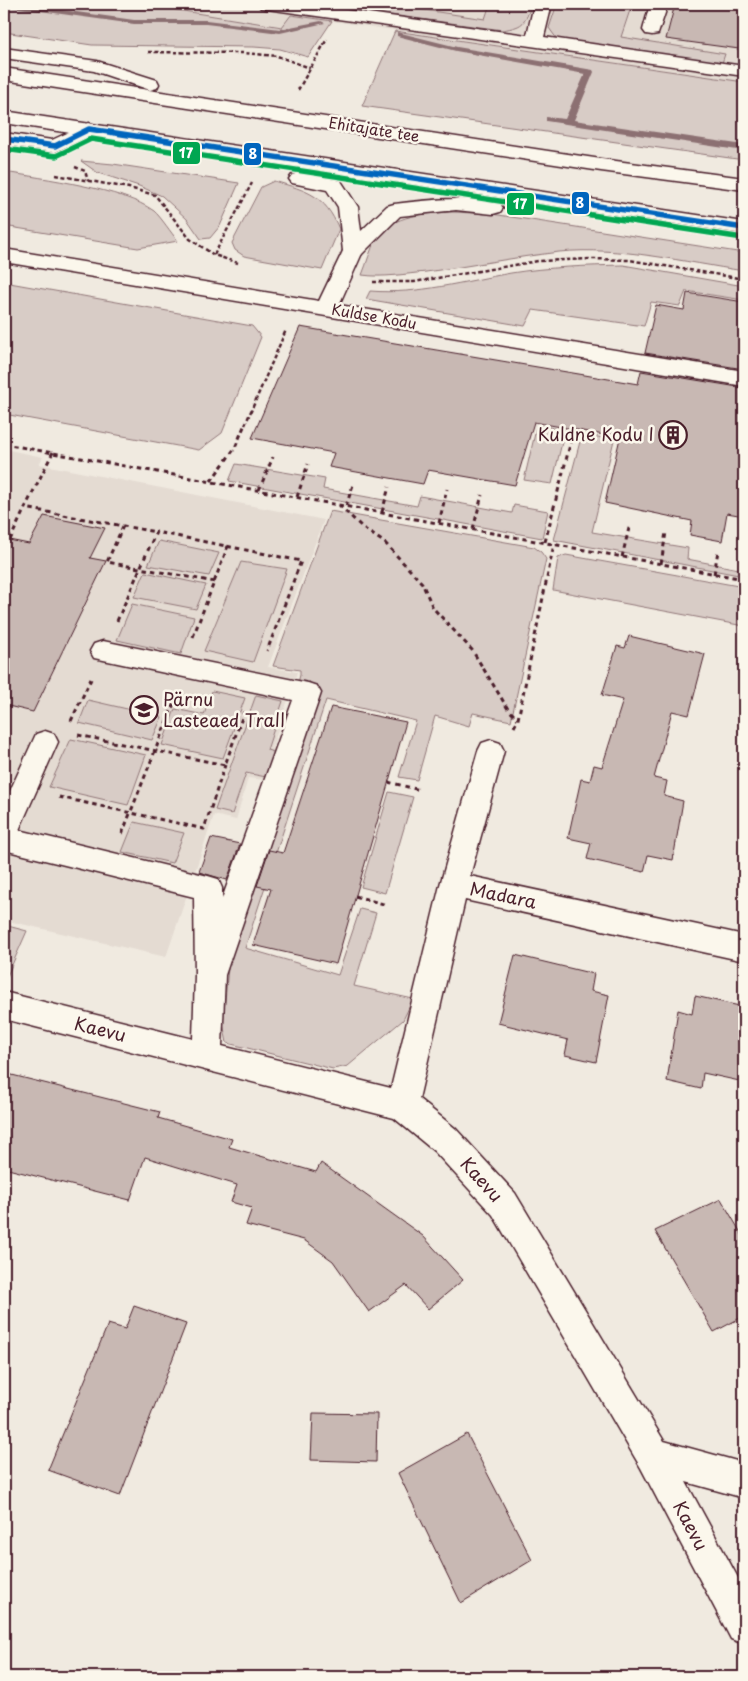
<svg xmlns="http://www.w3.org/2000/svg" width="748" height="1681" viewBox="0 0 748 1681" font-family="'Playpen Sans',sans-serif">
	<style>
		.built { fill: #e4dbd2 }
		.green { fill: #d8ccc6; stroke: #917678 }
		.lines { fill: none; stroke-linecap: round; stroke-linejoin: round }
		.stream { fill: #8c6f72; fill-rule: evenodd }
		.building { fill: #c8b8b3; stroke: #4a1f2b }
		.minor-casing { stroke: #4a1f2b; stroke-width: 3 }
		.highway-casing { stroke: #4a1f2b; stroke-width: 3 }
		.path-far1 { stroke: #4a1f2b; stroke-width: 2.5; stroke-dasharray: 4 2.5; stroke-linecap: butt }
		.path { stroke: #4a1f2b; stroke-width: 3; stroke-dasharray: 4.5 4; stroke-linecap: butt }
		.minor { fill: #fbf7ec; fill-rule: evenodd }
		.highway { fill: #fbf7ec; fill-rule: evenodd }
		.bus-1-casing { stroke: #fbf7ec; stroke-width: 8 }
		.bus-2-casing { stroke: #fbf7ec; stroke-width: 8 }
		.bus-1 { stroke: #0065bd; stroke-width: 5.5 }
		.bus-2 { stroke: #00a651; stroke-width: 5.5 }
		.labels { text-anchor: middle; stroke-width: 5; stroke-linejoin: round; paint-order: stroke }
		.far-street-label { font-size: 15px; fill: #4a1f2b; stroke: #fbf7ec }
		.poi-label { font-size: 18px; fill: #4a1f2b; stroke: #fbf7ec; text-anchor: end }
		.street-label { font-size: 18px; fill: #4a1f2b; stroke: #fbf7ec }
		.line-badge { stroke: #fbf7ec; stroke-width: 2 }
		.badge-label { font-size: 14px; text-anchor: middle; font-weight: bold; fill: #fff }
	</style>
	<rect width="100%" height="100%" fill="#f0eae0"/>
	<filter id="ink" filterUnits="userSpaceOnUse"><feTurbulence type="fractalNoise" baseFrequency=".02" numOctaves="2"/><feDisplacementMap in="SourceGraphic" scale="10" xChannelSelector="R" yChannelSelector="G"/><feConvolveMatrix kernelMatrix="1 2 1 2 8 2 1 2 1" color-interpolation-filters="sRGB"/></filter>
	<g filter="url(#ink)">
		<!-- built -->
		<path class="built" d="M140,4H744V82L292,15L283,27Z
			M4,449L43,457L39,464L324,520L268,667L297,672L272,748L285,750L273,781L248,778L236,820L214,815L166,957L4,920Z"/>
		<!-- green -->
		<path class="green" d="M4,4H140L282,27L291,15L332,21L308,57L280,49L254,47L92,45L4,32Z
			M309,4H384L485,19L490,4L531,6C524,25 523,26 503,30Z
			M557,4H632L621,37L725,54L722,63L557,39L549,28Z
			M395,31L744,82V160L362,106Z
			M81,161L113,164L239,183L220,226L210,238L201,239L187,219L162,196L139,186L98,173Z
			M4,172C42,178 124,189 154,211C161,217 171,233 178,241L138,248L4,226Z
			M274,181C308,191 325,195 339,229L322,270L244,256L235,250L232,243L261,187Z
			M454,212L492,214L744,253V271C684,262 620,246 559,252C515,257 471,266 426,272C405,274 383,278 362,275C367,263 370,250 376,239C390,214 430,213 454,212Z
			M623,265L744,286V300L686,291L680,306L651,302L644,326L533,310L525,326L366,299L370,291C418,295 465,281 511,273C548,267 586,266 623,265Z
			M4,282L252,326L261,337L222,433L199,450L4,414Z
			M537,425L565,430L552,484L524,480Z
			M582,434L614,440L592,532L688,548L687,559L744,570V576L554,540Z
			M236,464L325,479L323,489L417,506L420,496L512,513L514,505L548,511L542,538L229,481Z
			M330,511L534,547L541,552L546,559L511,721L473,713L469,726L435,716L417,780L399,777L416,721L326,700L245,948L338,975L360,909L376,913L354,986L413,999L403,1020L348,1066L333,1069L227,1043L223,1023L230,946L300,675V670L273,666Z
			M159,541L219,553L209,576L148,565Z
			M566,555L744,587V626L553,590L558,558Z
			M241,562L287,569L253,662L204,651Z
			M145,572L206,585L196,609L134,597Z
			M132,604L194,617L181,654L117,640Z
			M212,691L245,698L223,758L162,745L175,709L204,715Z
			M256,695L283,701L267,750L280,754L271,778L246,773L232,814L215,810Z
			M88,700L162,717L152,740L79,723Z
			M71,739L146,755L128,805L49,787Z
			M389,792L413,797L385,893L361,887Z
			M134,822L184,833L172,863L122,852Z
			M4,925L27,931L4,983Z"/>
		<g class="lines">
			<!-- stream -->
			<path class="stream" d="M4,4H19L134,20H206L280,29L321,21L325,23L280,33L206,24H134L4,6Z
				M397,32L457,47L593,70L594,72L574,120L744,145V151L546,121V117L565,119L585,74L456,51L397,36Z"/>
		</g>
		<!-- building -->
		<path class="building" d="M675,4H744V43L740,42L739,49L666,39Z
			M687,293L744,302V369L645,353L656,305L684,310Z
			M300,327L638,384L641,371L744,388V516L727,513L722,541L690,535L692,521L605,503L620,438L534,422L515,485L428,470L423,484L329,467L334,453L252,438Z
			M44,516L105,528L90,558L106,561L33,712L4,705V539L29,544Z
			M629,636L705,654L689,715L672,711L654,778L667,781L664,796L683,801L673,860L648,855L644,872L587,859L591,843L568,838L581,779L590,781L594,765L602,767L623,700L602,695L617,646L625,648Z
			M331,707L406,722L336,964L253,945L271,889L257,886L269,850L283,853Z
			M211,838L240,844L227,880L199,872Z
			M515,955L594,974L591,991L609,995L596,1062L565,1055L568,1040L498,1023Z
			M695,996L744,1007V1082L703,1073L701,1089L667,1081L678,1010L692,1014Z
			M4,1073L160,1112L158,1118L232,1139L229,1147L316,1172L321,1163L423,1236L463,1280L428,1309L406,1285L369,1312L333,1261L304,1240L246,1225L252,1208L231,1202L237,1185L145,1157L130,1200L4,1168Z
			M721,1199L744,1238V1316L714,1332L655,1231Z
			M134,1306L186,1324L120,1496L48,1470L108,1324L125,1329Z
			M313,1413L377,1414L376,1462L311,1460Z
			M467,1434L532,1560L461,1603L398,1473Z"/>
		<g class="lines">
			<defs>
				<path id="minor" d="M258,4H303L527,35L534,4H552L544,37L744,66V76L267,9L261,8Z
					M650,4H668L658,34L652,35L646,34L643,30Z
					M4,48L97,61L157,80L159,84L157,88L150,90L94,71L4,58Z
					M89,123L96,125L98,129L96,133L55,152L4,145V133L52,140Z
					M353,244L360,246L363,251L339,305L744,371V386L4,262V249L319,301L343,251L346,246Z
					M103,641L308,683L317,686L321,693L225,975L222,1046L391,1088L440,885L478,751L482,743L491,740L500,743L504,751L470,876L744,935V961L465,900L419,1099L456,1129L515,1193L664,1441L744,1463V1498L686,1482L744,1589V1644L731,1639L641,1468L493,1215L434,1151L394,1118L4,1019V992L193,1039L195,975L194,897L4,850V804L36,734L45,731L54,734L58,742L19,830L208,876L218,879L222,888V899L293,700L94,658L90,651L94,644Z"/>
				<path id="highway" d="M4,68L601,159L744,178V190L601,171L4,80Z
					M4,111L744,222V234L4,123Z
					M299,173L341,181L358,207L361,231L387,206L394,204C429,200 465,195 500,204L503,208L500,212L493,214L456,210L400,216L360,256L353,258L346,256L343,251L338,207L327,190L292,183L289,179L292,175Z"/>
			</defs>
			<!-- minor casing -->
			<use href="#minor" class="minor-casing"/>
			<!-- highway casing -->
			<use href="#highway" class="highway-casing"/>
			<!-- path-far1 -->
			<path class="path-far1" d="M148,52L244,53L277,56L310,68
				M298,90L327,39
				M75,167L85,171L88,181
				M56,175L129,188L155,195L190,239L214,255L238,263
				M214,255L252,183
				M373,282H414L538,261L593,259L629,260L744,279
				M245,425L286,330"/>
			<!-- path -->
			<path class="path" d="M4,444L744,579
				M53,452L25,508L156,532
				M211,481L235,448L245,424
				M259,490L273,457
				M297,497L308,464
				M339,505L363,528L385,543L422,583L433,608L472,650L508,709L518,719
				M346,506L354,482
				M382,512L389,487
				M439,523L447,489
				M123,526L107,562L215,582
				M473,529L482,495
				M10,540L25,508
				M545,542L574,429
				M622,557L630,524
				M661,564L666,532
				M714,574L718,551
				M117,621L156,532L301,561L267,651
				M193,637L228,546
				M71,721L91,679
				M514,727L518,719L554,544
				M78,735L225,765L244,712
				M388,782L420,790
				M59,797L204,829L225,765
				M122,834L176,698
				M355,896L387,905"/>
			<!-- minor -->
			<use href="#minor" class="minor"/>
			<!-- highway -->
			<use href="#highway" class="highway"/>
			<defs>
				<path id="bus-1" d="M89,129L744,228
					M4,139L55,146L89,129"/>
				<path id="bus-2" d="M4,149L56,156L91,139L743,238"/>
			</defs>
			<!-- bus-1 casing -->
			<use href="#bus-1" class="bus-1-casing"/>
			<!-- bus-2 casing -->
			<use href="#bus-2" class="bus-2-casing"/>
			<!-- bus-1 -->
			<use href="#bus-1" class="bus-1"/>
			<!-- bus-2 -->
			<use href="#bus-2" class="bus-2"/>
		</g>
	</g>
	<!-- icons -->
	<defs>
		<symbol id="building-ring" viewBox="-11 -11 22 22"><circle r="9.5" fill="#fbf7ec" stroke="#4a1f2b" stroke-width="1.5"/><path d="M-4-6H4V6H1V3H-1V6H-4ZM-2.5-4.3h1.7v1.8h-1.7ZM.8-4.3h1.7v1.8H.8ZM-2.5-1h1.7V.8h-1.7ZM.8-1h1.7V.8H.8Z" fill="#4a1f2b"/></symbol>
		<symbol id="school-ring" viewBox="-11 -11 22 22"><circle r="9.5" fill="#fbf7ec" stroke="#4a1f2b" stroke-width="1.5"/><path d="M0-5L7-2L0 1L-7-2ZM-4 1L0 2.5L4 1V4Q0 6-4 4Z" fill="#4a1f2b"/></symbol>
	</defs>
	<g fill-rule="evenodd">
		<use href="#building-ring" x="657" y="419" width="32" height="32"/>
		<use href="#school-ring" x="128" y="694" width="32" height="32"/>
	</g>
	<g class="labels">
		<!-- far-street labels -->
		<g class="far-street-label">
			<text transform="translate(374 130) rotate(9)" y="5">Ehitajate tee</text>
			<text transform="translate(374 317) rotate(10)" y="5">Kuldse Kodu</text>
		</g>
		<!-- poi labels -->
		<g class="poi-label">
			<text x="654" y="441">Kuldne Kodu I</text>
			<text x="163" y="706" text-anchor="start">Pärnu<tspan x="163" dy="21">Lasteaed Trall</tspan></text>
		</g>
		<!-- street labels -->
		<g class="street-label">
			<text transform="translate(503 896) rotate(12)" y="6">Madara</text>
			<text transform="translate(100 1030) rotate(14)" y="6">Kaevu</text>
			<text transform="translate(481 1180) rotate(48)" y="6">Kaevu</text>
			<text transform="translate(690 1526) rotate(62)" y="6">Kaevu</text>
		</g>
	</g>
	<g class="line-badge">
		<rect x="172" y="141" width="29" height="24" rx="5" fill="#00a651"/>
		<rect x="243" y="142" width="19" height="24" rx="5" fill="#0065bd"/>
		<rect x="571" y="191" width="19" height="24" rx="5" fill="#0065bd"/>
		<rect x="506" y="192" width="29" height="24" rx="5" fill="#00a651"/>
	</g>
	<g class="badge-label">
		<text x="186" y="158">17</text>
		<text x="253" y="159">8</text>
		<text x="580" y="208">8</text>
		<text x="520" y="209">17</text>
	</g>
	<!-- margin -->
	<rect width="748" height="1681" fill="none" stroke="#fbf7ec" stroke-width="20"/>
	<rect x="10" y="10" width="728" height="1661" fill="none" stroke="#4a1f2b" stroke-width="2" filter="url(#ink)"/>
</svg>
